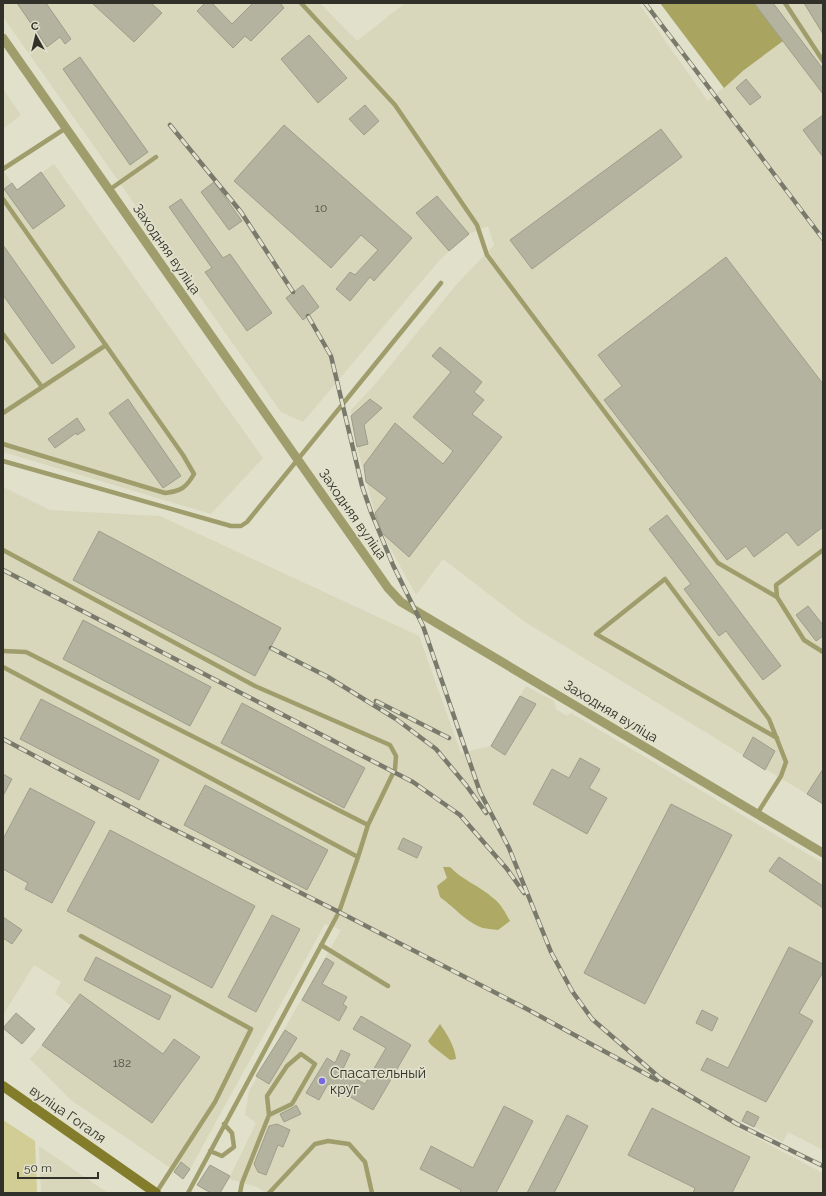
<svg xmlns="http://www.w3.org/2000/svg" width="826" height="1196" viewBox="0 0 826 1196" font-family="Raleway,sans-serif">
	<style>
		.built { fill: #d8d7bb }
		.green { fill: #d1cd94 }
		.forest { fill: #a9a460 }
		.water { fill: #aea965 }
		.building { fill: #b4b3a0; stroke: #9e9d8a }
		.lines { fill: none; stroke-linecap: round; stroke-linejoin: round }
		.service { stroke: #a09d6c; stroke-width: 4.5 }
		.minor { stroke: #a09d6c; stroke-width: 9 }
		.secondary { stroke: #837c2b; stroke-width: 10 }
		.rail-casing { stroke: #7a7a6c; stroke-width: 4.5 }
		.rail { stroke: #e1e0cb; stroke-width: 3; stroke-dasharray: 9; stroke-linecap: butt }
		.poi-dot { fill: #7668e3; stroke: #e1e0cb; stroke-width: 1.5 }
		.labels { text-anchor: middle; stroke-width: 3.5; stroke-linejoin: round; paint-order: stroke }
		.number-label { font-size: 12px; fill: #525247 }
		.street-label { font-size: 14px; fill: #313129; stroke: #e1e0cb }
		.poi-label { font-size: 14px; fill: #313129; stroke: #e1e0cb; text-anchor: start }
	</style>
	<rect width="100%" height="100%" fill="#e1e0cb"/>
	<!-- built -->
	<path class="built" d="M3,3H320L357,41L405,3H636L640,5L708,101L744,70L753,3H823V804L525,622L443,559L416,595L382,533L375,513L357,447L351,416V410L376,383L456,285L494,245L488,226L469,234L449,251L438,262L303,422L281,412L3,17Z
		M3,89L21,115L3,129Z
		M54,164L263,458L211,514L3,452V171L17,190Z
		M3,487L50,510L160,516L419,636L461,753L491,746L526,686L554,701L556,709L567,716L571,713L823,863V1150L788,1132L783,1142L742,1121L738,1128L823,1173V1193H266L257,1187L229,1179L256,1123L245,1115L249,1091L341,930L325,924L190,1169L183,1179L174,1172L172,1169L71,1100L30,1059L42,1045L71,1006L55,993L61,982L34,965L3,1015Z
		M39,1146L108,1193H41Z"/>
	<!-- green -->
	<path class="green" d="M3,1120L35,1141L37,1193H3Z"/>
	<!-- forest -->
	<path class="forest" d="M660,3H754L783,41L744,70L724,88Z"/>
	<!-- water -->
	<path class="water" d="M443,867H450C462,880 480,886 493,898C501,904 505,912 510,921L498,930C493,929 485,929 480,927C465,921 453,906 440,897L437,886L447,878Z
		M440,1024C447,1034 455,1047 456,1059L450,1060L431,1045L428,1041Z"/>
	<!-- building -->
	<path class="building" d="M17,3H46L71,39L65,44L60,37L47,47Z
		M92,3H151L162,13L134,42Z
		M205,3H212L232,24L253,3H280L284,8L251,41L245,36L233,48L197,11Z
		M754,3H773L823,69V94Z
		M804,3H823V34Z
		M309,35L347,78L318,103L281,59Z
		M80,57L148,152L130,165L63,69Z
		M746,79L761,97L750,105L736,88Z
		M365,105L379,121L364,135L349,119Z
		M823,115V157L803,130Z
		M284,125L412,238L374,281L370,277L350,301L336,289L350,272L355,275L378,250L361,235L331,268L234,181Z
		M661,129L682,157L532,269L510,240Z
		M41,172L65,206L33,229L4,189L12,183L17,190Z
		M214,182L242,221L229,230L201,192Z
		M437,196L469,234L449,251L416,213Z
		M181,199L223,258L230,254L272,313L247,331L205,272L212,268L169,207Z
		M3,245L75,347L52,364L3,295Z
		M726,257L823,384V527L798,546L787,532L754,557L746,546L727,560L604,400L622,386L598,355Z
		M303,285L319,307L303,320L286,298Z
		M440,347L482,382L474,392L484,400L472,414L502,437L409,557L382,533L375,513L387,498L366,482L364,465L395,423L443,464L453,451L413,417L451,372L432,356Z
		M128,399L181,476L163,488L109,413Z
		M370,399L382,408L364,425L368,444L357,447L351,416Z
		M77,418L85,430L77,435L76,433L55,448L48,439Z
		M667,515L781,666L763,680L726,631L719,636L684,589L691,584L649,529Z
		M99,531L281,628L255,676L73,580Z
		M808,606L823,625V636L816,641L796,615Z
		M83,620L211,687L190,726L63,659Z
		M520,696L536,704L505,755L491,746Z
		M41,699L159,760L139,800L20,739Z
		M242,703L365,768L344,808L221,743Z
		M753,737L775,751L765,770L743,756Z
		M580,758L600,769L589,788L607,798L587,834L533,804L552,769L569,778Z
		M823,769V804L807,794Z
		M3,774L12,779L3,796Z
		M205,785L328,850L307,890L184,825Z
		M30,788L95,822L52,903L25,889L28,883L3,869V839Z
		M671,804L732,835L645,1004L584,973Z
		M110,830L255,906L212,988L67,911Z
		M403,838L422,847L417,858L398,849Z
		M779,857L823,886V908L769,871Z
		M272,915L300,929L256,1012L228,997Z
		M3,917L22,930L12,944L3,938Z
		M789,947L823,964V972L799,1013L813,1021L766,1102L701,1070L707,1058L728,1068Z
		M96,957L171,996L159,1020L84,980Z
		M326,958L334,963L322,984L347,997L343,1004L347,1007L339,1021L302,1000Z
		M80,994L163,1054L174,1039L200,1057L152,1123L42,1045Z
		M702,1010L718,1018L712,1031L696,1023Z
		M16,1013L35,1029L22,1044L3,1028Z
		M361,1016L411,1045L373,1110L328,1084L319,1100L306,1093L327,1058L335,1063L341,1050L350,1054L342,1071L365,1084L386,1048L353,1029Z
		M285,1030L297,1038L269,1084L256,1076Z
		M296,1105L301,1114L284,1122L280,1114L294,1107Z
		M504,1106L533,1121L496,1193H460L461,1190L420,1169L431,1146L473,1168Z
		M652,1108L750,1157L732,1193H693L695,1188L628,1155Z
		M747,1111L759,1117L754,1127L742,1121Z
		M567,1115L588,1126L554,1193H527Z
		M277,1124L290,1130L283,1147L278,1145L266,1175L258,1172L254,1164L269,1126Z
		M181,1162L190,1169L183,1179L174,1172Z
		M210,1165L230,1176L220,1193H211L197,1185Z"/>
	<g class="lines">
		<!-- service -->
		<path class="service" d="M301,3L395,105L477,225L487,255L718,563L777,597
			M785,3L823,61
			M3,169L66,128
			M109,190L156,157
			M3,199L183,455L194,474C186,488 181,491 165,493L3,444
			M3,334L42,387
			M3,413L106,345
			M3,461L231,526H241L247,522L441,283
			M3,550L255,686L390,745L396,756L395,769L368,825L358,857L339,912L188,1193
			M823,550L776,585L777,597L804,640L823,652
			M3,651L26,652L368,825
			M3,667L358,857
			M757,814L781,776L786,762L769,719L665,579L596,634L777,738
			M81,936L251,1029L215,1102L156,1193
			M321,945L388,986
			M210,1151L222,1156L234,1147L232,1133L224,1124
			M240,1193L242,1183L269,1115L267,1096L287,1066L301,1054L315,1064L292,1104L269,1115
			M269,1193L315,1144L328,1141L349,1144L365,1162L372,1193"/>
		<!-- minor -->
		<path class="minor" d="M3,38L298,460L388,588L401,602L823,853"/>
		<!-- secondary -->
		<path class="secondary" d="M3,1086L156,1193"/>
		<defs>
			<path id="rail" d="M645,3L823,239
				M170,125L241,212L293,292
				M308,316L331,356L362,486L371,512L393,565L423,626L480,792L509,848L551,952L572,991L592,1019L660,1078L737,1124L823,1166
				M3,570L413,782L460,815L507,869L524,893
				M271,648L328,677L396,719L436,749L466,785L486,813
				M376,701L449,738
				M3,739L153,819L339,912L525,1008L657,1080"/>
		</defs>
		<!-- rail casing -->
		<use href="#rail" class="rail-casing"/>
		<!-- rail -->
		<use href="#rail" class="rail"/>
	</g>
	<!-- markers -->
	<circle class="poi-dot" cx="322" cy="1081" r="4"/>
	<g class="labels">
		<!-- number labels -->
		<g class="number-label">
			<text x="321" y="212">10</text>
			<text x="122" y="1067">182</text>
		</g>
		<!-- street labels -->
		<g class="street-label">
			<text transform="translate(167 249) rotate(55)" y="5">Заходняя вуліца</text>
			<text transform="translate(353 514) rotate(55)" y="5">Заходняя вуліца</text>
			<text transform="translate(611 711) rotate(31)" y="5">Заходняя вуліца</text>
			<text transform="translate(68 1114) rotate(35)" y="5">вуліца Гогаля</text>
		</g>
		<!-- poi labels -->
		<g class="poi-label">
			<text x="330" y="1078">Спасательный<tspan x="330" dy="16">круг</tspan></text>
		</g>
	</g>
	<!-- border -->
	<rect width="826" height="1196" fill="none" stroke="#313129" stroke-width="8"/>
	<!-- north arrow -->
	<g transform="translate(36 36) rotate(352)" stroke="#e1e0cb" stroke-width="3" paint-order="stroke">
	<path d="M0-3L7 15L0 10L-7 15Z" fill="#313129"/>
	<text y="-6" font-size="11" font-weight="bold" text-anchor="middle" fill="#313129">С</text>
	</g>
	<!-- scale -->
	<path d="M18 1172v6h80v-6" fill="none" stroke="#313129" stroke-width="2"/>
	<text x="24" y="1172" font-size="12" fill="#313129" stroke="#e1e0cb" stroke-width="3" paint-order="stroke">50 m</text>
</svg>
